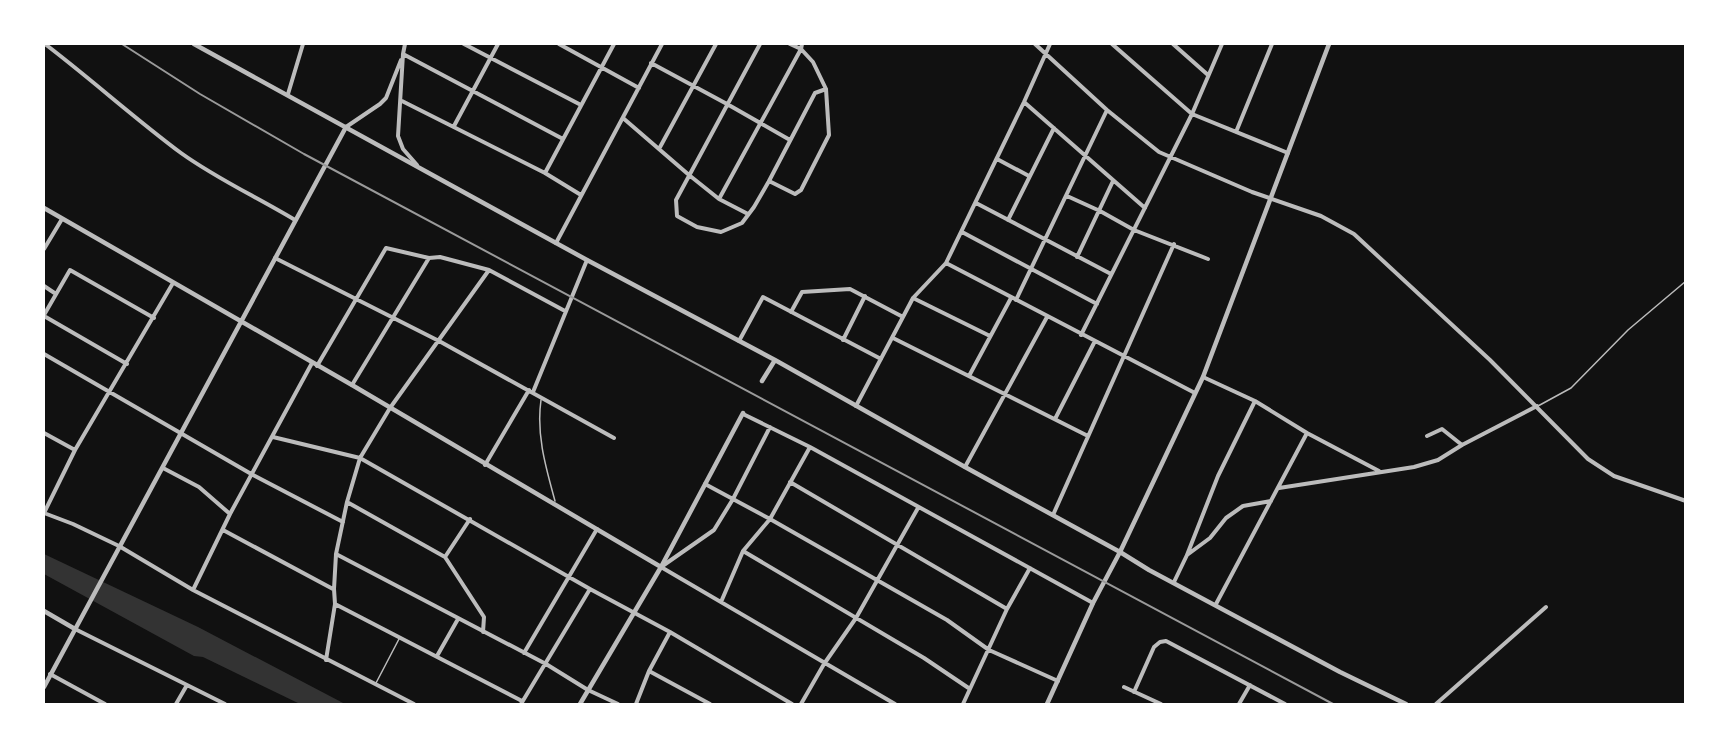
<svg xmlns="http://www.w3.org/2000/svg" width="1729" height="748" viewBox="0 0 1729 748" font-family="Mulish,sans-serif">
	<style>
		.water { fill: #333 }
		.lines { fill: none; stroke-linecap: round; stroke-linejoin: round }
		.service { stroke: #bcbcbc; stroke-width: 1.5 }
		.minor { stroke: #bcbcbc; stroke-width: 4 }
		.tertiary { stroke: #bcbcbc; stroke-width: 4.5 }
		.rail { stroke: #9a9a9a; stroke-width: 2 }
	</style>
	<rect width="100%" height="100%" fill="#111"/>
	<!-- water -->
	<path class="water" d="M44,554L198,627L345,704H300L203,657L194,656L44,574Z"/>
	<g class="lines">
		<!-- service -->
		<path class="service" d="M541,400C536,435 546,468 555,501
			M1538,406L1571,388L1628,330L1686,281
			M376,683L399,639"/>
		<!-- minor -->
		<path class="minor" d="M45,44C91,79 134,118 181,153C217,179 257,197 295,220
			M405,44L403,54L398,136L403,149L417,165
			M464,44L581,105
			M559,44L639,88
			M760,44L676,200L677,216L697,227L721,232L742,223L754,207L769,181L815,93L826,89
			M790,44L801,49
			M1035,44L1107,110L1159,152L1252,192L1321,216L1354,234L1490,360L1588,459L1614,476L1686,501
			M1112,44L1192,114L1288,153
			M1173,44L1208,75
			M403,54L563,139
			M651,63L727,104L790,140
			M288,94L303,44
			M402,101L545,173L581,195
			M1024,102L1145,208
			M623,118L689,175L719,199L748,214
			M454,126L498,44
			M346,127L380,104L386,98L401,60
			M1236,132L1272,44
			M659,149L716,44
			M997,159L1029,176
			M545,173L614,44
			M769,181L795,194L801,190L829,135L826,89L813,62L801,49L802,44
			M1067,196L1100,211L1134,230L1208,259
			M719,199L801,49
			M976,203L1111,274
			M1008,220L1054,128
			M962,232L1097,304
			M556,243L662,44
			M44,249L62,219
			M1077,257L1113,181
			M275,258L439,341L614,438
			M946,263L1195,393
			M44,286L56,294
			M913,298L990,336
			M1016,300L1107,110
			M791,312L802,292L850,289L903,317
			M44,315L70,270L154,318
			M44,316L127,364
			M1081,335L1192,114L1222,44
			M893,338L1088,436
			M843,340L865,296
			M739,341L763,297L881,359
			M44,354L253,475L343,522
			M317,366L386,248L429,258L440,257L489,270L565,311
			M969,376L1011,298
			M1203,377L1255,401L1307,433L1379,471
			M352,385L429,258
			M533,392L587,260
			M856,406L913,298L946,263L1024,102L1050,44
			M743,414L810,447L1093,603
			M1055,419L1095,341
			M770,427L733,499L714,530L661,567L895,704
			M44,433L75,450
			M1427,436L1442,429L1462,445
			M273,437L360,458L590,589L670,632L792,704
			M485,465L529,390
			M965,467L1047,317
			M163,468L199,487L230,514
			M790,482L1007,609
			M705,484L770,519L947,620L989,650L1058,681
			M1279,488L1414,467L1438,460L1462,445L1537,406
			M347,502L445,557L484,617L483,632
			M44,513L73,524L119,546L193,590L414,704
			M44,513L75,450L173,283
			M1053,515L1174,244
			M223,530L333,589
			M743,551L924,658L970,689
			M336,554L546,664L588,690L618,704
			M1187,555L1210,538L1226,518L1243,506L1271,501
			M445,557L470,519
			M1174,582L1187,555L1218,476L1255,401
			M193,590L230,514L312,363
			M721,602L743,551L770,519L810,447
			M335,604L522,701
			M1216,604L1307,433
			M75,629L225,704
			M524,653L597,529
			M437,656L458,619
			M326,660L335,604L334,589L336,554L347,502L360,458L390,408L489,270
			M649,671L710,704
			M50,674L105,704
			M1124,687L1161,704
			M1134,692L1154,647L1160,642L1166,641L1285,704
			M176,704L187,685
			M521,704L590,589
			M636,704L649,671L670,632
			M801,704L824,664L856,618L918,508
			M963,704L1007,609L1030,568
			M1239,704L1250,685
			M1436,704L1546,607"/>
		<!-- tertiary -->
		<path class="tertiary" d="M194,44L587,260L775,360L965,467L1120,552L1149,570L1340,672L1406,704
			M44,208L352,385L661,567
			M762,381L775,360
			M44,611L75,629
			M44,687L346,127
			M580,704L661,567L743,413
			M1047,704L1093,603L1120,552L1203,377L1329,44"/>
		<!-- rail -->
		<path class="rail" d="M122,44L200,94L304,154L1333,704"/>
	</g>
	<!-- border -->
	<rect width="1729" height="748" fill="none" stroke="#ffffff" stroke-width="90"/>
</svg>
